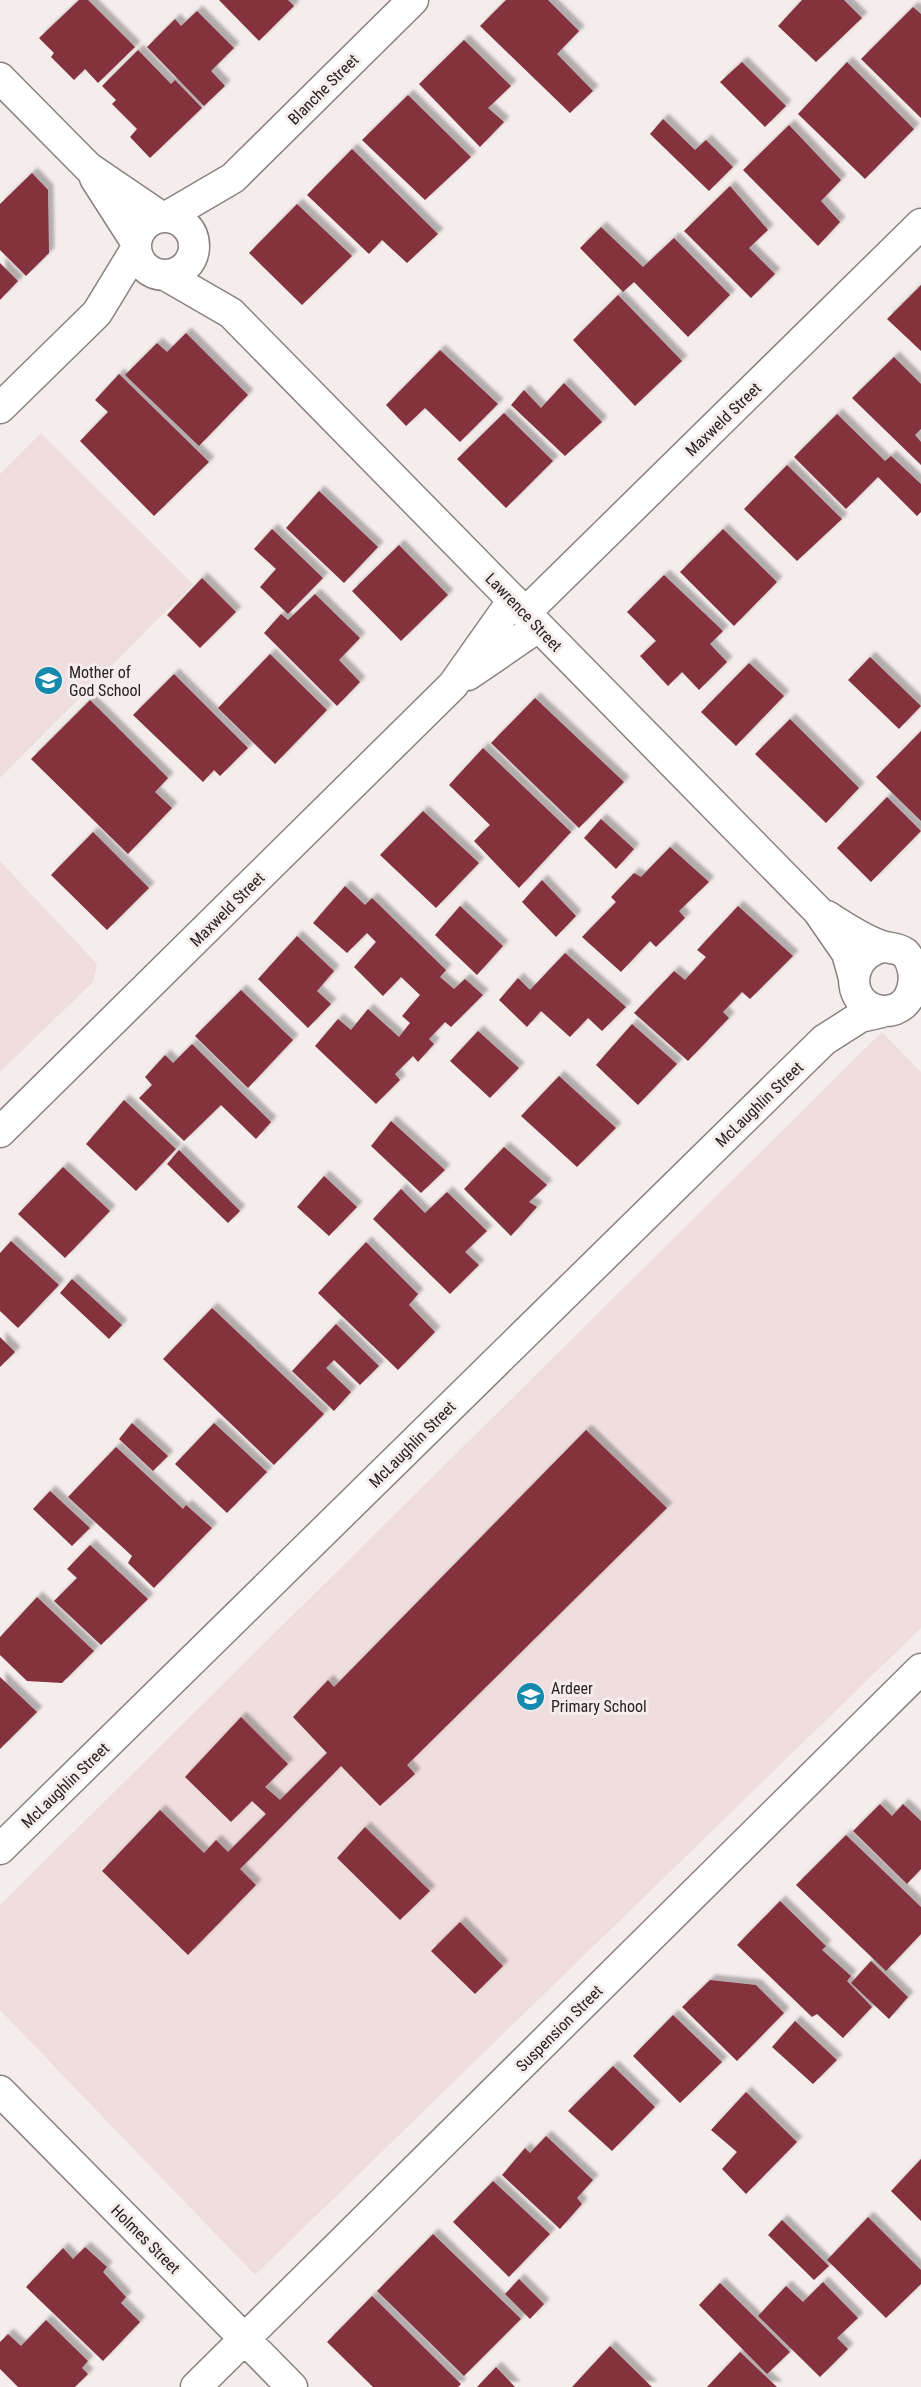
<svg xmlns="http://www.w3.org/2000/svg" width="921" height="2387" viewBox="0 0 921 2387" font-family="'Roboto Condensed',sans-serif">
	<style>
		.built { fill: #f0dede }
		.building { fill: #84323c; filter: url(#shadow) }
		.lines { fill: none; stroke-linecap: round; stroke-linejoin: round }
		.minor-casing { stroke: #8a8282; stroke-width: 33 }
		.minor { stroke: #fff; stroke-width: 30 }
		.labels { text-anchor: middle; stroke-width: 6; stroke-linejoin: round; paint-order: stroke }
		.street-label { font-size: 16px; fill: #272323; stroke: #f5ecec }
		.poi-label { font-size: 16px; fill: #272323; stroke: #f5ecec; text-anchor: start }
	</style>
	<defs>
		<filter id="shadow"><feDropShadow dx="5.5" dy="-5.5" stdDeviation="1.5" flood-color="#0004"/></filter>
	</defs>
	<rect width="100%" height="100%" fill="#f5ecec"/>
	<!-- built -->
	<path class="built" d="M41,433L193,584L0,778V474Z
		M0,861L97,964L93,982L0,1072Z
		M882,1032L921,1072V1628L255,2275L0,2010V1905Z"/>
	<!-- building -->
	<path class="building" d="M79,0H88L135,47L98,83L85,69L74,80L51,57L54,53L39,38Z
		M219,0H288L294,6L259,41Z
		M506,0H548L579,31L557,54L593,91L570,113L480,26Z
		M802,0H844L862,18L816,62L778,26Z
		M913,7L921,14V118L861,59Z
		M197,11L234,48L211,71L225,86L204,106L147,47L175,19L181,26Z
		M464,40L511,86L488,108L504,122L480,147L419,84Z
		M138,50L171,84L175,80L202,108L150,158L130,137L137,129L112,104L116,100L102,86Z
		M742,62L786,106L765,127L720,82Z
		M847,62L914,129L865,179L798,114Z
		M408,95L471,157L425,200L362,140Z
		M663,119L695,150L706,140L733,167L709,191L650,134Z
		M789,125L841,180L821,201L840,222L818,246L743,170Z
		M352,149L438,234L407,263L382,240L369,254L307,195Z
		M32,173L48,190L49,253L26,276L0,250V204Z
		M730,186L768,230L749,248L775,274L751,298L684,231Z
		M297,204L352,256L302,305L249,253Z
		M601,227L643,267L674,238L730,295L688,337L634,282L623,292L580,248Z
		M0,263L18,281L0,300Z
		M921,285V351L887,319Z
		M618,295L682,361L635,406L573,340Z
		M186,333L248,395L199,446L125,375L157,343L167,352Z
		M440,350L498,404L460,442L425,408L406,426L386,405Z
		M894,357L921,384V429L915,435L921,442V465L852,398Z
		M119,374L209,462L154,516L80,441L108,412L95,400Z
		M564,383L602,422L565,456L511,405L524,390L541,408Z
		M504,413L553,461L506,508L457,459Z
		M837,414L885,461L891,456L921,484V512L917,516L878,477L846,509L794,457Z
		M787,465L842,519L797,561L744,509Z
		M319,491L378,547L344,583L286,528Z
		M272,529L323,578L288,614L260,587L276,569L254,549Z
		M723,529L777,582L734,626L680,572Z
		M399,545L448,595L401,641L352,591Z
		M664,575L723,631L710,644L727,662L699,690L682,672L668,686L640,656L656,641L627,612Z
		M202,578L236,612L200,648L167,615Z
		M315,594L360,638L339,660L360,682L337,706L264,633L281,614L288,620Z
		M270,654L327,710L275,764L218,708Z
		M870,657L921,706L899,729L848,680Z
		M749,663L784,696L736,746L701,712Z
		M174,674L248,748L220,776L214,770L203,782L133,715Z
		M535,698L624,782L579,828L491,743Z
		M90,700L168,778L155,792L172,808L128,854L31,759Z
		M790,719L859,788L826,823L755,754Z
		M921,731V821L876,777Z
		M483,748L571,832L519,888L474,841L490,825L449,785Z
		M887,797L921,831L871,882L837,848Z
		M423,811L479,863L436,908L380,855Z
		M601,819L634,849L616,869L584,838Z
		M93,832L149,888L107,930L51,875Z
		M670,847L709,882L679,911L685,918L656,947L650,941L621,972L582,937L616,902L611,897L634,873L641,877Z
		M542,880L576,916L556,937L522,902Z
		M345,886L365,905L372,898L446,970L440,977L454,989L465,979L483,995L451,1027L445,1022L429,1039L434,1044L418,1062L413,1056L395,1074L400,1080L376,1104L315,1046L338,1019L351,1030L368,1009L399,1037L410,1023L402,1016L420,995L401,977L383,996L354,967L376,942L367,933L347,953L313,923Z
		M460,906L503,946L477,975L435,935Z
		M738,906L793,956L750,999L742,992L723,1012L729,1018L688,1061L634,1013L674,971L685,980L706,957L697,950Z
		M297,936L334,971L317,991L331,1004L308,1028L258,979Z
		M565,953L626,1007L602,1031L588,1018L570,1037L541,1011L527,1027L499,1000L518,978L530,990Z
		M241,990L293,1040L248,1088L195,1036Z
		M632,1024L677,1064L638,1105L596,1065Z
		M478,1031L519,1068L490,1098L450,1061Z
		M192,1044L271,1122L256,1139L221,1105L184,1141L139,1098L152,1085L145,1077L165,1055L173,1063Z
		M559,1076L616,1128L577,1167L521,1116Z
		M124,1100L176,1149L136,1191L86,1144Z
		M391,1121L445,1170L421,1193L371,1146Z
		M504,1147L547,1185L529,1202L537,1207L511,1236L464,1189Z
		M179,1150L240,1211L228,1223L167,1164Z
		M63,1167L110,1211L65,1258L18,1214Z
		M324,1176L357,1207L329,1236L297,1207Z
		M401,1189L425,1213L447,1192L487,1231L465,1252L479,1265L450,1294L373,1219Z
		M11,1241L59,1285L18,1328L0,1311V1253Z
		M366,1242L418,1294L409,1305L435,1332L398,1370L318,1293Z
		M72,1279L122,1325L109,1339L60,1293Z
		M212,1308L324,1414L274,1465L163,1359Z
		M336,1324L379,1366L360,1385L334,1360L326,1368L351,1392L334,1411L292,1371Z
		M0,1337L15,1352L0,1367Z
		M132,1423L168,1456L153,1471L119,1439Z
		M214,1423L267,1472L227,1513L175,1464Z
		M586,1430L667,1508L407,1765L415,1774L380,1806L341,1766L240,1869L256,1885L188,1955L102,1871L160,1810L204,1853L216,1840L228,1852L266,1814L252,1801L231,1822L185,1777L241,1717L288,1764L265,1787L280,1800L327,1753L293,1717L328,1680L334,1687Z
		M116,1447L183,1509L186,1505L212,1528L154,1588L128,1563L132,1556L68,1497Z
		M50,1491L90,1528L72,1546L33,1509Z
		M90,1545L148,1599L101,1645L54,1601L77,1578L67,1569Z
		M37,1597L94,1651L62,1683L27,1681L0,1655V1637Z
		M0,1677L37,1712L0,1749Z
		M880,1804L892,1816L903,1804L921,1821V1869L907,1884L853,1831Z
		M365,1827L430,1891L400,1920L337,1858Z
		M846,1835L921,1907V1934L886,1971L796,1885Z
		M780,1901L826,1946L822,1950L851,1976L847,1981L872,2007L843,2038L817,2014L812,2017L737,1945Z
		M460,1922L503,1966L475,1994L431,1951Z
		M871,1961L908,1997L889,2019L851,1983Z
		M710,1980L756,1985L784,2013L737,2061L682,2007Z
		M673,2015L722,2062L680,2103L633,2056Z
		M795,2021L837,2060L813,2084L772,2047Z
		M613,2066L655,2107L612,2151L568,2111Z
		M746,2092L797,2142L746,2194L722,2169L737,2152L711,2130Z
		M546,2136L593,2180L577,2198L582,2204L560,2229L502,2175L525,2148L530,2153Z
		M921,2159V2221L891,2191Z
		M493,2181L550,2234L509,2277L453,2222Z
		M868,2217L921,2270V2284L886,2318L827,2260Z
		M782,2220L829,2266L814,2280L768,2235Z
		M433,2234L521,2319L464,2376L377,2291Z
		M85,2247L107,2267L103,2272L126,2297L121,2303L140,2322L103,2361L26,2287L63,2248L73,2259Z
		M519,2279L544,2304L530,2319L505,2294Z
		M823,2282L858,2318L837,2338L848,2349L820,2377L758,2316L786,2286L803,2302Z
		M720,2283L790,2352L767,2374L699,2305Z
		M372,2296L461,2384L458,2387H373L327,2342Z
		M46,2320L88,2361L82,2368L88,2374L75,2387H18L0,2369V2342L8,2334L21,2346Z
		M610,2346L652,2387H572Z
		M740,2352L777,2387H707Z
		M496,2367L515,2387H477Z"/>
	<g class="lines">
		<defs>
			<path id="minor" d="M0,78L89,168L161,217
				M95,178L136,242
				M168,216L233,178L413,0
				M136 246a29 29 0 1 1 58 0a29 29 0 1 1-58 0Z
				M167,276L231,313L818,911L847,953L854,978
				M0,408L97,313L136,249
				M525,613L921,224
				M468,675L538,627
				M827,916C844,927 860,938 879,945C888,949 897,947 905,953C921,971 915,1011 885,1011C848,1011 841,958 882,947
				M0,1132L453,685L513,600
				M0,1849L824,1040L860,1017L882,1012
				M0,2091L292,2387
				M196,2387L921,1669"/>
		</defs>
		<!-- minor casing -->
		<use href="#minor" class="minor-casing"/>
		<!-- minor -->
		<use href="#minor" class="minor"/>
	</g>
	<!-- icons -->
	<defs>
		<symbol id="school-disc" viewBox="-11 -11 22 22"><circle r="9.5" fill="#168aae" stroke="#f5ecec"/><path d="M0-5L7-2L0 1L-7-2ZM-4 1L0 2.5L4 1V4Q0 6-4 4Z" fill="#fff"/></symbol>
	</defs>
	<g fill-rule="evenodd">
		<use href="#school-disc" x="32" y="664" width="33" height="33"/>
		<use href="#school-disc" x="514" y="1680" width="33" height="33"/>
	</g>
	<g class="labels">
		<!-- street labels -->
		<g class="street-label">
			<text transform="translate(323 89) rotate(-45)" y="6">Blanche Street</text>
			<text transform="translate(723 419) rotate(-44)" y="6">Maxweld Street</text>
			<text transform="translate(524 612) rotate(46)" y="6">Lawrence Street</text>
			<text transform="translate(227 909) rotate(-45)" y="6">Maxweld Street</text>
			<text transform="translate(759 1104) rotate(-44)" y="6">McLaughlin Street</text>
			<text transform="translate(412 1444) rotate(-45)" y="6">McLaughlin Street</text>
			<text transform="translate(65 1785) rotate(-44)" y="6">McLaughlin Street</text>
			<text transform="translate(559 2028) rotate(-45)" y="6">Suspension Street</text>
			<text transform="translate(146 2239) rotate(45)" y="6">Holmes Street</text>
		</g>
		<!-- poi labels -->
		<g class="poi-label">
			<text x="69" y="678">Mother of<tspan x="69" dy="18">God School</tspan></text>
			<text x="551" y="1694">Ardeer<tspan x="551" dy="18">Primary School</tspan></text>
		</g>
	</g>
</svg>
